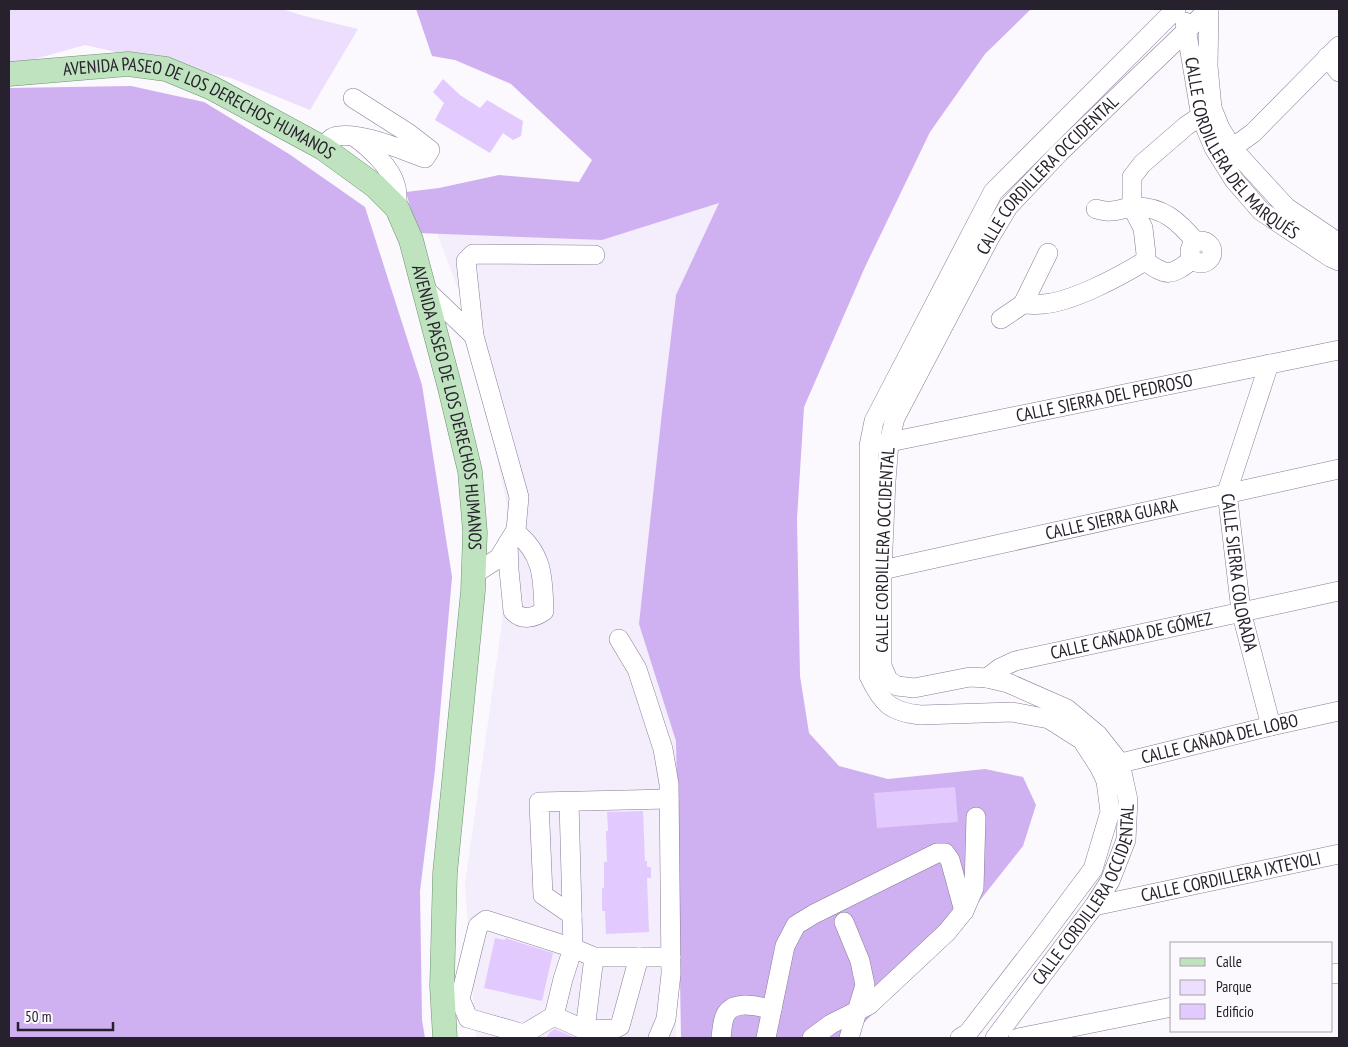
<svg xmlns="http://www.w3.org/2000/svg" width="1348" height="1047" viewBox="0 0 1348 1047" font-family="'PT Sans Narrow',sans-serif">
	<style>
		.built { fill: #f4edfc }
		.green { fill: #ecdefc }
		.forest { fill: #cfb0f0 }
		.building { fill: #e3cafe }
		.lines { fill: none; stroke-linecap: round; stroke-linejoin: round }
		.minor-casing { stroke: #887b97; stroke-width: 20 }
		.major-casing { stroke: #6d936f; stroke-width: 25 }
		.minor { stroke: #fff; stroke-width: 19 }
		.major { stroke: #bee3be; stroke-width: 24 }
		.labels { text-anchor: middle; stroke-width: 4; stroke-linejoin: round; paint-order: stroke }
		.street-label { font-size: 18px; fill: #27212d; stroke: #fbf8fe }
	</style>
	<rect width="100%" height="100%" fill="#fbf8fe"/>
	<!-- built -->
	<path class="built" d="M720,202L676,296L662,412L640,624L676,741V1038H476L465,884L502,623L507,505L464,305L437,233L602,240Z"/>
	<!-- green -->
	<path class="green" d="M9,9H282L304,16L358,29L310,110L231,78L85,45L17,64L9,65Z"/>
	<!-- forest -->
	<path class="forest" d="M416,9H1031L985,54L930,132L865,267L804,407L797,519L800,676L809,733L839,766L888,779L985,769L1023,777L1036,805L1023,846L962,923L849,1038H681L676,741L639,624L662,412L676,295L719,203L602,240L417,233L406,192L439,188L499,175L579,182L592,160L511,84L455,60L432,56Z
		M131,86L204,102L289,154L365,207L422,385L452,577L435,770L420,891L422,1020L425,1038H9V88Z"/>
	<!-- building -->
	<path class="building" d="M443,79L460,95L480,108L487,100L523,121L521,136L513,140L503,133L490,153L435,120L444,103L433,92Z
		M955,787L958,822L877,828L874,793Z
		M643,811L645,861H647V867H651V878H647L649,932L606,934L605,911H602V888H604V862H607L606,834V831H608L607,812Z
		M495,938L505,940V938L553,953L542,1001L484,988Z
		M555,1029L576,1038H546L550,1032Z"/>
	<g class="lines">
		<defs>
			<g id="minor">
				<path d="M1209,9L1208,66L1212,108L1220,128L1232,148L1286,207L1339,243"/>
				<path id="s1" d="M1185,22L1201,117L1214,148L1234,180L1261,211L1330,257L1339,261"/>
				<path d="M1327,57L1339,72"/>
				<path d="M356,138C369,147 391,168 395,184C398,191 397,200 397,208"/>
				<path d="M323,148C327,143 330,137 338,136C362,132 402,150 425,158L430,150L408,133L353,98"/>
				<path d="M1232,148L1253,133L1339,46"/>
				<path d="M1096,209C1101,210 1106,212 1111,211C1119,211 1126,207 1134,207C1163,206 1179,222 1196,242"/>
				<circle cx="1201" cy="252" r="11"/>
				<path d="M1145,261C1167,277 1171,276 1193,259"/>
				<path d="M425,289L474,336L519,497L516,530L508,543L499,558L474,574"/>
				<path d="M1023,304C1030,304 1036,305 1043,304C1072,302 1119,277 1145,261L1146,254L1143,228L1132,207V177L1142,164L1186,126L1212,108"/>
				<path d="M1001,319L1023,304L1048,253"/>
				<path d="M474,336L466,261L473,254L595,255"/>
				<path id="s2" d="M1269,364L1227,492L1241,611L1271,726"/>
				<path id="s3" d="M880,444L1339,350"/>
				<path d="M508,543L509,570L513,611C522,621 534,618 544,611C543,578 543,553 515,532"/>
				<path id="s4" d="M882,570L1339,469"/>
				<path d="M619,639L637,669L663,749L669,784L671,974L666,1019L658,1038"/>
				<path id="s5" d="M987,678L1000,668L1015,661L1339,591"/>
				<path id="s6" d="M1109,766L1271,726L1339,711"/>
				<path d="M569,802L573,948L563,979L554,1016L524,1034L468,1018L460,999L478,926L486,920L573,948L594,957H671"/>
				<path id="s7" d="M1094,906L1339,854"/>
				<path d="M572,915L543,895L539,802L669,799"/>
				<path d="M844,922L860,961L865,985L849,1038"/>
				<path d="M1332,974L1339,973"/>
				<path d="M554,1016L585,1030L594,957"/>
				<path d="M585,1030L614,1029L620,1026L639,957"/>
				<path d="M721,1038C722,1031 722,1020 726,1014C735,999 758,1007 772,1009"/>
				<path d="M766,1038L785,946L796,925L814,914L937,853H945L950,860L964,911"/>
				<path d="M812,1038L831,1024L869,1005L947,932L964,911L974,888L976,817"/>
				<path d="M960,1038L968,1033L1040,940L1093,869L1110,812L1106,781L1100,768L1082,740L1049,719L1012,712L921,715C890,712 882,703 869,676V446L874,421L993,192L1176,9"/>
				<path id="s8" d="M995,1038L1094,906L1110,881L1126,840L1128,800L1120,763L1098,735L1067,709L1008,683L987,678L970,677L914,688L906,687L897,686L888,680L882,666V570L886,481L889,442L895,418L990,237L1008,207L1060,152L1209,9"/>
				<path d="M1018,1038L1172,1007"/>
			</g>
			<g id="major">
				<path id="s9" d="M9,74L128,64L166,69L212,88L323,148L375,186L397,208L411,240L450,388L470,471L475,532L473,591L445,873L442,986L445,1038"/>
			</g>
		</defs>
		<!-- minor casing -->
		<use href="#minor" class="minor-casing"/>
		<!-- major casing -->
		<use href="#major" class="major-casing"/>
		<!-- minor -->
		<use href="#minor" class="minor"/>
		<!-- major -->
		<use href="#major" class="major"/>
	</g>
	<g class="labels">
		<!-- street labels -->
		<g class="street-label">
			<text dy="6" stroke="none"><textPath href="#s9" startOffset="200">AVENIDA PASEO DE LOS DERECHOS HUMANOS</textPath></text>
			<text dy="6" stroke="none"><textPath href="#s1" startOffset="144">CALLE CORDILLERA DEL MARQUÉS</textPath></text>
			<text dy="6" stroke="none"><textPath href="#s8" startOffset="1134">CALLE CORDILLERA OCCIDENTAL</textPath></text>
			<text dy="6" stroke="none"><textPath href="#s3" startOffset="229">CALLE SIERRA DEL PEDROSO</textPath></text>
			<text dy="6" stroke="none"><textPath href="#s9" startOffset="636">AVENIDA PASEO DE LOS DERECHOS HUMANOS</textPath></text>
			<text dy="6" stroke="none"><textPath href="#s4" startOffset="235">CALLE SIERRA GUARA</textPath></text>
			<text dy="6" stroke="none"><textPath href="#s8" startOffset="712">CALLE CORDILLERA OCCIDENTAL</textPath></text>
			<text dy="6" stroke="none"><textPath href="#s2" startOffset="216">CALLE SIERRA COLORADA</textPath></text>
			<text dy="6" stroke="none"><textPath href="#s5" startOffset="152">CALLE CAÑADA DE GÓMEZ</textPath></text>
			<text dy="6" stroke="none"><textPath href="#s6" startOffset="114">CALLE CAÑADA DEL LOBO</textPath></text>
			<text dy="6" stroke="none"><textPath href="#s7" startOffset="140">CALLE CORDILLERA IXTEYOLI</textPath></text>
			<text dy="6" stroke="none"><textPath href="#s8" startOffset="172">CALLE CORDILLERA OCCIDENTAL</textPath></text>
		</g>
	</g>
	<!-- border -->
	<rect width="1348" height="1047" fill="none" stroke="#27212d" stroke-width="20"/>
	<!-- legend -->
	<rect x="1170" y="942" width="162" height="90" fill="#fbf8fe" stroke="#a6a2aa"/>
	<rect x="1180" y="958" width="25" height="8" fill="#bee3be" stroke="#a6a2aa"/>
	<text x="1216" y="967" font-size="15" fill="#27212d">Calle</text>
	<rect x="1180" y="980" width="25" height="15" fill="#ecdefc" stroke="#a6a2aa"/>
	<text x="1216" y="992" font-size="15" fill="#27212d">Parque</text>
	<rect x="1180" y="1004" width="25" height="15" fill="#e3cafe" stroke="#a6a2aa"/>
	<text x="1216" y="1017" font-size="15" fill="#27212d">Edificio</text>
	<!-- scale -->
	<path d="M18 1022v8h95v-8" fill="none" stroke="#27212d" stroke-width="2.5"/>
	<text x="25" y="1022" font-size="15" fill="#27212d" stroke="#fbf8fe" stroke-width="4" paint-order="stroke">50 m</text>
</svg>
